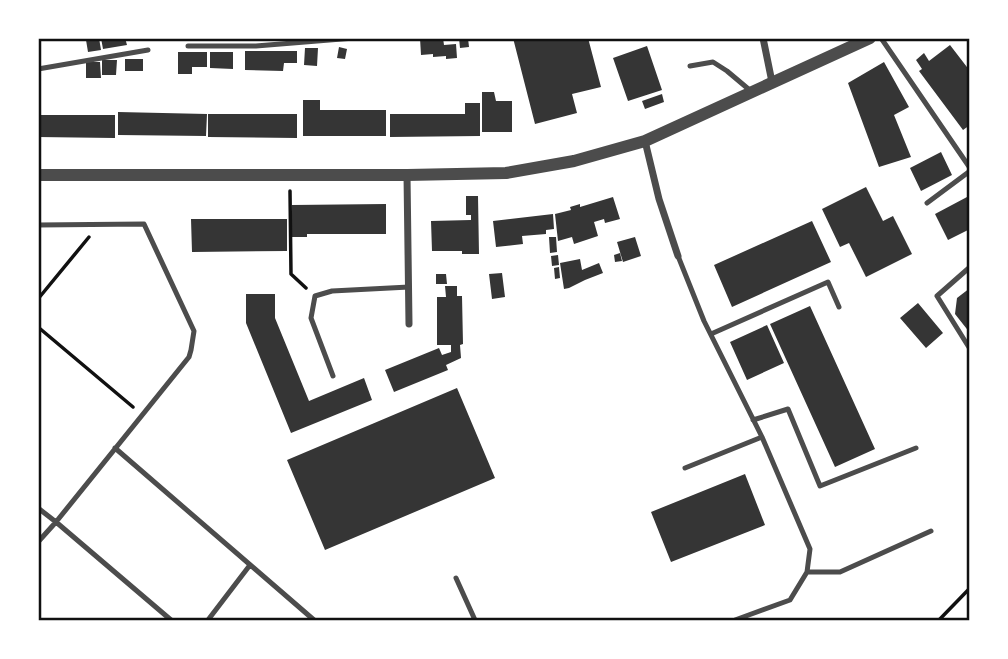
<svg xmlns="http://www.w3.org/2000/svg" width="1008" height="659" viewBox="0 0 1008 659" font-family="'Sofia Sans Condensed',sans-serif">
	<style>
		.building { fill: #353535 }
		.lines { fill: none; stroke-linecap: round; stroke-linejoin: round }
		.path { stroke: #111; stroke-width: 3.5 }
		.service { stroke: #4c4c4c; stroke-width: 5 }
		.minor { stroke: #4c4c4c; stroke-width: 7 }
		.tertiary { stroke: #4c4c4c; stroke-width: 12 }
		.neatline { fill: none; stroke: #111; stroke-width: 2.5 }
	</style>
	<rect width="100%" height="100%" fill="#fff"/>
	<!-- building -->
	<path class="building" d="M99,38L101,50L88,52L86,40Z
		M101,38H125L127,45L103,49Z
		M420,38H443L444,45L456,44L457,58L446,59V56L433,57V54L421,55Z
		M459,38H468L469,47L460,48Z
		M513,38H588L601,87L572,94L577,113L535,124Z
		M950,45L970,71V125L963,130L919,71L922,69L916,60L924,53L929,61Z
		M647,46L662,90L628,101L613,58Z
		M339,47L347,49L345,59L337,58Z
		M305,48H318L317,66L304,65Z
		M245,51H297V63H284L283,71L245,70Z
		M178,52H207V67H192V74H178Z
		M210,52H233V69L210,68Z
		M125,59H143V71H125Z
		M102,60H117L116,75H102Z
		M86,62H100L101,78H86Z
		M884,62L909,107L894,115L911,157L879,167L848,83Z
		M482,92H494L496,101H512V132H482Z
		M662,94L664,102L645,109L642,101Z
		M303,100H320V110H386V136H303Z
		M465,103H480V136L390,137V114H465Z
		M118,112L207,114L206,136L118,135Z
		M208,114H297V138L208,137Z
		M38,115H115V138L38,137Z
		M941,152L952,175L921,191L910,168Z
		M866,187L883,221L893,216L912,254L866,277L849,243L840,247L822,209Z
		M466,196H478L479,254H462V251H432L431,221L471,220V215H466Z
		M613,197L620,219L605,223L604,219L594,222L598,236L574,244L572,237L558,241L555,214L571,210L570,207L580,204V207Z
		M967,197L970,202V229L948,240L935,214Z
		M386,204V234H307V237H292V205Z
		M553,214L554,229L546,230V234L522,236L523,244L496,247L493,221Z
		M191,219H287V251L192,252Z
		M812,221L831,262L732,307L714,265Z
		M549,237H556L557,252L550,253Z
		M635,237L641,256L623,262L617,242Z
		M620,253L622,261L615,262L614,255Z
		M558,255L559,265L552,266L551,256Z
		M580,259L582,270L599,263L603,273L585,280L569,288L564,289L560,263Z
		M559,267L560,278L555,279L554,268Z
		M502,273L505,297L492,299L489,274Z
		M436,274H446L447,284H436Z
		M445,286H457V296H462L463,344L460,345L461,358L446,365L448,370L394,392L385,370L439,348L442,355L451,352V345H437V297H446Z
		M970,288V333L955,314L957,298Z
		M246,294H275V318L309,401L364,378L372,400L291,433L246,323Z
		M918,303L943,333L926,348L900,318Z
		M810,306L875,449L835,467L770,324Z
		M767,325L784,363L747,380L730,342Z
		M457,388L495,478L325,550L287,460Z
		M745,474L765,525L671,562L651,512Z"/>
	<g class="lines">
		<!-- path -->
		<path class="path" d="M290,191L291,274L306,288
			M38,299L89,237
			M38,327L133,407
			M939,620L970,588"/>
		<!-- service -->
		<path class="service" d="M881,38L970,168
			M188,46H256L354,38
			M690,66L713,62L727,71L752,92
			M38,69L148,50
			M927,203L970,171
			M38,225L144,224L194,331L191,350L189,357L56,522L171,620
			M678,256L704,321L762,437L810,549L807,572L790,600L735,620
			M970,267L937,296L970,349
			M711,334L828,282L839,307
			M333,376L311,318L315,296L332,291L409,287
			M753,420L788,409L820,486L916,448
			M115,448L314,620
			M685,468L762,437
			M38,508L56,522L38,542
			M807,572H840L931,531
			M456,578L475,620
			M208,620L250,565"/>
		<!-- minor -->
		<path class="minor" d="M763,38L772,82
			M645,141L659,199L678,256
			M407,175L409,324"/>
		<!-- tertiary -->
		<path class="tertiary" d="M38,175H407L506,173L574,161L645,141L870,38"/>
	</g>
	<!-- border -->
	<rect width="1008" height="659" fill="none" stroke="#ffffff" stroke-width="80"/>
	<rect x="40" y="40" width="928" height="579" class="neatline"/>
</svg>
